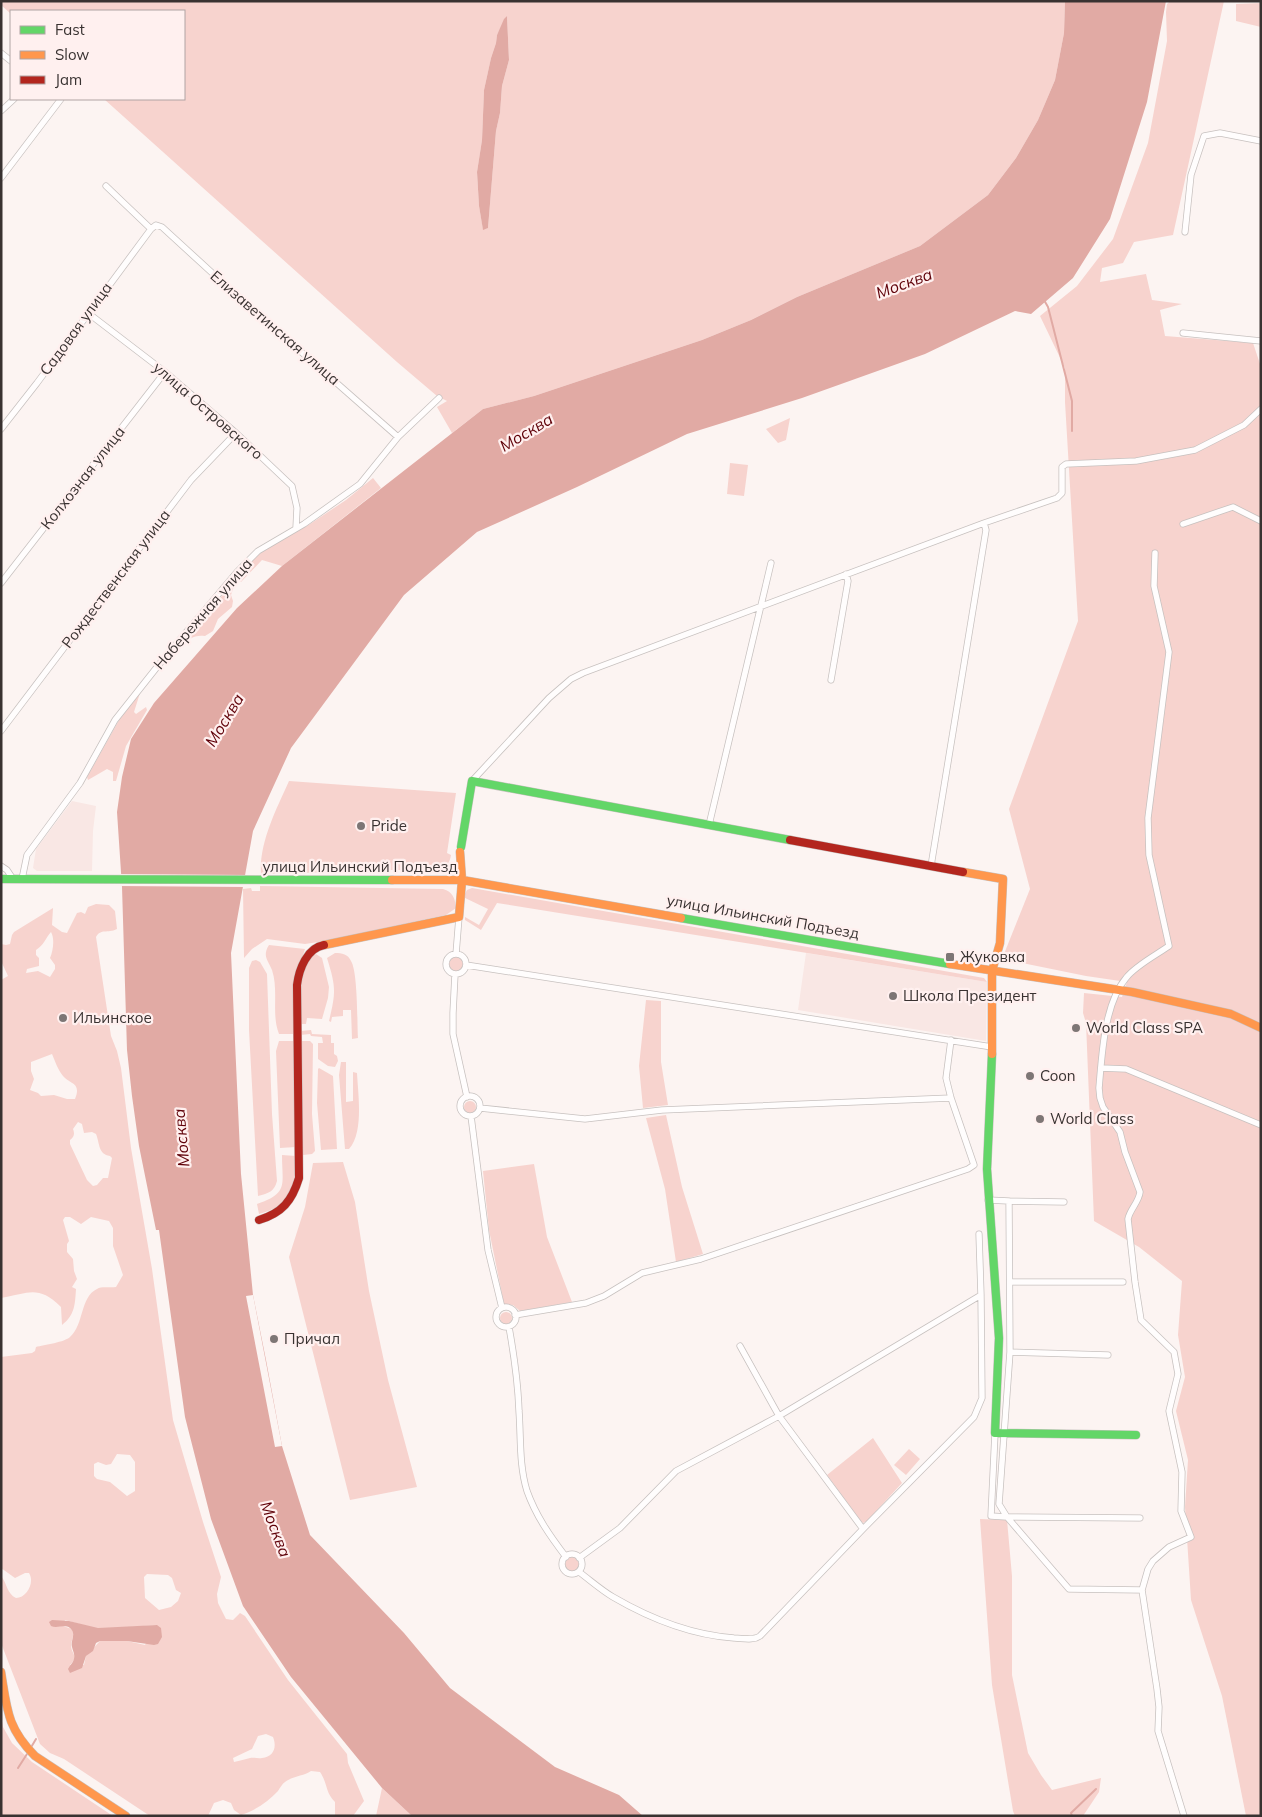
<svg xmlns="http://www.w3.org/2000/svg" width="1262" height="1817" viewBox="0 0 1262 1817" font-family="Mulish,sans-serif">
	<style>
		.built { fill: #f9e7e4 }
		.green { fill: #f7d3ce; fill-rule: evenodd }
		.water { fill: #e1aaa4 }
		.pier { fill: #fcf4f2 }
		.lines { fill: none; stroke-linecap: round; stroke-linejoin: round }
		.stream { stroke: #e1aaa4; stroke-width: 2 }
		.street-casing { stroke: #c7c1bf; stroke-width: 7 }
		.fast-casing { stroke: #c7c1bf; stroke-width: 9 }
		.slow-casing { stroke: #c7c1bf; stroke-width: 9 }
		.jam-casing { stroke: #c7c1bf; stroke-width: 9 }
		.street { stroke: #fffdfd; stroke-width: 5.5 }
		.fast { stroke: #63d668; stroke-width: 8 }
		.slow { stroke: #ff974d; stroke-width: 8 }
		.jam { stroke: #b3261e; stroke-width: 8 }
		.poi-dot { fill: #7d7675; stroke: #fff0ef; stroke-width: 2 }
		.labels { text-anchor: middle; stroke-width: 4.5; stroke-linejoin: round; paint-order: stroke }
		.street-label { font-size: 15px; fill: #393231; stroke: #fff0ef }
		.poi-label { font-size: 15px; fill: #393231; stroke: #fff0ef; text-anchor: start }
		.water-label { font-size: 16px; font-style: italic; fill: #5f0008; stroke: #fff0ef }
	</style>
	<rect width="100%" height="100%" fill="#fcf4f2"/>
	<!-- built -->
	<path class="built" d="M72,801L96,806L93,831L92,871H37L33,868L36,849Z
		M806,953L987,982L986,1041L798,1010Z"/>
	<!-- green -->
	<path class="green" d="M1,1H1065L1064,33L1055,80L1038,120L1016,158L988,195L920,246L797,297L751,320L702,340L534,396L483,409L452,433L437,407L447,401L437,396L397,362L104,99H184V11H11V14L1,5ZM507,16L509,60L502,86L500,113L496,131L488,228L483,229L479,206L477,172L482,140L484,90L491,58L496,43L497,35Z
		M1170,1H1224L1173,235L1134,242L1123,263L1102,268L1100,282L1146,274L1152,300L1182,304L1160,310L1165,336L1253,343L1261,367V1816H1246L1222,1696L1191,1600L1185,1507L1188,1460L1176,1411L1185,1377L1178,1335L1182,1281L1139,1247L1094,1221L1086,1023L1083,1013L1084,993L1122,997L1127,982L1086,976L1002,959L1030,889L1009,809L1078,621L1065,402V368L1040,316L1077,286L1113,239L1148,143L1167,41L1166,12L1167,4Z
		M1261,3V27L1236,21V4Z
		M790,418L786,440L778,443L766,429Z
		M730,463L748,465L744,496L727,494Z
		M373,478L381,488L282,566L262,560L241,582L235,580L254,558L270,546L310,524L346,500Z
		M232,584L234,586L231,595L233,601L232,607L218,619L213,631L205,636C186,633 181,651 167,662L166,661Z
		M140,693L134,712L136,714L146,707L147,710L126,746L116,781H113V772L107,769L88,780L87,777L123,713Z
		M289,781L456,793L447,853L451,855C450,862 447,866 441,870H387V866L372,864L371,871L261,874C259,843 276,810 289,781Z
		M260,886L443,889C453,892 455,898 456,908L446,915L325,941L305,944L267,939L252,949L244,958L243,889L251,888L252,891H260Z
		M472,888L984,978L987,982L497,903L481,930L465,920V917L479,925L488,909L463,897L467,890Z
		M96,904L109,905L115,911L117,929C107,934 101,928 96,937L111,1036L117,1051L121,1068L131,1148L152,1269L173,1420L203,1522L221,1577L217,1594L218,1603L226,1619L233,1620L240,1613L245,1616L288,1680L347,1754L348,1763L364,1801L353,1816H335V1802C325,1792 328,1784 320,1772L311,1771C304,1776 293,1776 285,1782C282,1784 280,1788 278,1791C268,1802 254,1811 241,1815L234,1810L231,1803L223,1800L214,1803L208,1816H150L64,1759L50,1753L40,1744L1,1643V1576C7,1583 7,1594 16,1598C27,1598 35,1582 29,1573H25L15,1578L1,1568V1357L32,1353L35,1351L36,1347C44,1345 65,1342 70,1337C84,1325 80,1297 97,1289C101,1286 110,1288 116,1287L123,1275L113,1246V1228L109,1221L91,1217L81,1224L70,1217H65L63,1220L69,1241L67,1244V1252L73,1259L74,1271L77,1279L72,1287L76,1289C75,1304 75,1315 62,1325L61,1307C38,1285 30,1293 1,1298V980L8,976L1,961V944L6,945L10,944L12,935L14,932L53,908L52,925L62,932L67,933L77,913L81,912L85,914L88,907ZM51,932C55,939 53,951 50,958L55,965V969L50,977L38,971L26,973L27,969L39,966V958L36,955V950C44,945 45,939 51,932ZM52,1054C55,1061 58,1070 63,1076C69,1084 82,1082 75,1099H67L54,1095L41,1096L38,1093L30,1090L34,1079L31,1071V1062ZM78,1122L82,1124L84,1133L92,1132L96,1134C100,1144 98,1154 110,1156L112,1158L108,1178H103L97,1185L93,1186L87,1180L70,1144V1140C74,1137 75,1134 73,1129ZM117,1454L130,1455L135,1462V1491L127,1496L110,1482L97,1479L94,1476V1464L98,1462L106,1465L111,1464ZM147,1574L168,1575L172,1578L176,1590L181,1593L178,1601L171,1607L159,1610L145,1598L144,1577ZM65,1620L94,1628L102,1629L157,1625L145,1645L127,1641H100L86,1656L84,1665H70C79,1656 72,1655 71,1646C71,1639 75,1637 72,1629L63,1626ZM266,1734L273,1737C277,1747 274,1757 262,1758C258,1759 254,1757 250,1758C245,1759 240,1761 234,1762L233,1758L252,1749L258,1736Z
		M269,945L305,949L293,986V1034H279C271,1014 279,991 272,970C268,960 262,956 269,945Z
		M335,953C342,953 348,954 351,961C358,972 357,1023 358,1038L352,1039L351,1010H343V1016L332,1017L331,1022L329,1021C336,992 336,987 327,958Z
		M316,954L322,958L329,987L328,998L322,1019L307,1018L306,1024H300C300,1005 296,963 316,954Z
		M449 964a7 7 0 1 1 14 0a7 7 0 1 1-14 0Z
		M256,960L260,962L267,974L272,1114L277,1181C274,1192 269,1193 258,1196L249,1030V968L252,961Z
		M646,1000L661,1001V1062L668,1105L643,1108L639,1066Z
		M311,1030L312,1034L331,1035V1043H334V1054L337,1056L338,1061L335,1067L328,1066L318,1059V1043H323L322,1037L311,1036L310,1034L300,1035L301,1031Z
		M279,1041H293L296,1147L280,1148L276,1051Z
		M300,1041H310L313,1044L312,1114L315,1151L312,1154L303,1155Z
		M341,1062H346V1102L353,1101V1072L357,1073C358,1094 364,1132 349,1149H345L339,1075Z
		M319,1068L333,1076L337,1149L321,1150L317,1103L318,1069Z
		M464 1107a6 6 0 1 1 12 0a6 6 0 1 1-12 0Z
		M666,1115L682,1187L703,1254L676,1262L665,1189L646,1118Z
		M282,1155L296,1156C296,1187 291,1206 259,1214L257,1204C289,1193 282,1185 282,1155Z
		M343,1162L355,1202L369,1291L388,1380L417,1487L350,1500L289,1257L305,1207L313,1163Z
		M534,1164L547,1237L572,1302L520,1311L513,1305L504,1304L489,1230L483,1171Z
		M500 1318a6 6 0 1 1 12 0a6 6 0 1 1-12 0Z
		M873,1438L902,1483L867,1521L863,1523L860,1520L827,1475Z
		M909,1449L920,1459L906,1475L894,1465Z
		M980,1519L1007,1520L1012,1576V1675L1028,1753L1041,1775L1052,1790L1101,1778L1099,1792L1083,1816H1015L1013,1811L992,1685Z
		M565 1564a7 7 0 1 1 14 0a7 7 0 1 1-14 0Z
		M1,1716L3,1727L12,1743L32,1762L113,1816H1Z
		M382,1788L412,1816H376Z"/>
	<!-- water -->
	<path class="water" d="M1065,1H1166L1147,102L1110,219L1073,278L1031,314L1015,311L925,354L802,398L687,434L577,487L477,532L404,595L291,748L253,831L231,953L241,1174L253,1295L266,1360L282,1446L310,1535L404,1633L450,1688L555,1767L619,1795L643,1816H412L382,1788L291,1677L243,1606L211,1519L185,1417L159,1230H156L139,1146L132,1096L127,1050L122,887L117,812L122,777L131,739L154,703L237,608L282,566L483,409L534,396L702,340L751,320L797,297L920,246L988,195L1016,158L1038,120L1055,80L1064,33Z
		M507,16L509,60L502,86L500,113L496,131L488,228L483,230L479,206L477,172L482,140L484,90L491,58L496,43L497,35L504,19Z
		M52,1620L69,1621L98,1628L157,1625L161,1628L162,1637L158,1644L154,1645L127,1641H100L96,1643L93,1651L86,1656L82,1668L70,1673L68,1669C70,1665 73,1663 74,1659C75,1653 73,1652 72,1647C70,1641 77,1634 70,1628C64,1624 57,1629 51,1626L49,1622Z"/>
	<!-- pier -->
	<path class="pier" d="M118,874L248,875L245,887L119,886Z
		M253,1295L282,1446L275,1447L246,1296Z"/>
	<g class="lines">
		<!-- stream -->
		<path class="stream" d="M1044,300L1048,307L1072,401V431
			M30,1749L36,1739
			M18,1768L27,1754
			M1072,1816L1071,1813L1096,1789"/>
		<defs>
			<path id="street" d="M1,53L11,61
				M1,111L14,99
				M1,178L61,99
				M106,186L151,229
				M1185,232L1191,175L1204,136L1220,133L1261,141
				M88,313L165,372L236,433L292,486L297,508L296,528
				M1183,333L1261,341
				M1,429L37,383L151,229L156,225L162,227L233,292L398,437
				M1183,524L1233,507L1261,521
				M1155,553L1154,586L1169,652L1148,818L1149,855L1169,946C1156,955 1135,966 1126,978C1104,1004 1102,1055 1099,1088L1100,1098L1103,1107L1120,1132L1125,1152L1140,1192C1139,1202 1130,1209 1128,1219L1135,1282L1141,1320L1174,1352L1178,1374L1169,1411L1182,1472L1181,1511L1191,1537L1169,1547L1153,1561L1148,1569L1142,1590L1157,1689L1159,1707L1158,1731L1184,1816
				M1,583L165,372
				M831,680L848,581L846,574
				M1,731L191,480L236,433
				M472,781L549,698L571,679L583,673L984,523
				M709,825L771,563
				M1,866L7,870L13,879
				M931,866L986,530L984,523L1057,498L1062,493V467L1066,464L1136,461L1195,450L1244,425L1261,409
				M22,879L27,855L80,783L115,720L161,662L237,572L258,551L304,524L360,484L398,437L439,398
				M456,954L459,917
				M446 964a10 10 0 1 1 20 0a10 10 0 1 1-20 0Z
				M466,965L992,1047
				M455,974L453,1013V1034L467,1097
				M1101,1068L1126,1069L1261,1125
				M460 1106a10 10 0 1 1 20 0a10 10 0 1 1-20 0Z
				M480,1108L585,1119L662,1110L951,1098
				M471,1116L488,1250L502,1308
				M988,1200L1009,1201
				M1011,1282H1123
				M496 1317a10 10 0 1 1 20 0a10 10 0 1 1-20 0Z
				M515,1315L586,1303L604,1296L642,1273L701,1259L968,1169L974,1165L951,1098L946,1078L951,1040
				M509,1327C514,1355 518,1383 519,1411C521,1438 519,1465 527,1491C536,1516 550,1536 566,1557
				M740,1346L779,1416L863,1529
				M1010,1352L1108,1355
				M995,1433L991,1516L1007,1517
				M1007,1517L999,1504L1010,1352L1009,1201L1064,1202
				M1140,1518L1007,1517L1069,1589L1142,1590
				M562 1564a10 10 0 1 1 20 0a10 10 0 1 1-20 0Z
				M579,1558L620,1528L676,1471L779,1416L981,1295L979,1234
				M579,1572C590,1580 601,1590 613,1597C649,1618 692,1635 734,1638C742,1638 753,1641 760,1636L863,1529L974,1417L982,1398L981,1295"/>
			<path id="fast" d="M461,847L472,781L790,840
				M1,879L392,880
				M681,918L950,964
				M992,1054L987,1169L999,1338L995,1433L1136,1435"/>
			<path id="slow" d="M963,872L1003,879L1000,943L992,971V1054
				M392,880H462L681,918
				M324,945L459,917L462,880L460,852
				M950,964L1132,992L1231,1014L1261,1028
				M1,1672C7,1709 7,1728 35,1756L126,1816"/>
			<path id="jam" d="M790,840L963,872
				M259,1220C282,1213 292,1201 299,1178L297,985C299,969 307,948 324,945"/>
		</defs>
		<!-- street casing -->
		<use href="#street" class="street-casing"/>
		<!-- fast casing -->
		<use href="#fast" class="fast-casing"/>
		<!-- slow casing -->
		<use href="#slow" class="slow-casing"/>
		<!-- jam casing -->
		<use href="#jam" class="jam-casing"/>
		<!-- street -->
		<use href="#street" class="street"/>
		<!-- fast -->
		<use href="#fast" class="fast"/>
		<!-- slow -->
		<use href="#slow" class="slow"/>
		<!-- jam -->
		<use href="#jam" class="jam"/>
	</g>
	<!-- markers -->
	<g class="poi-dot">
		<circle cx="361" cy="826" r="5"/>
		<rect x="945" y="952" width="10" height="10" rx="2.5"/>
		<circle cx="893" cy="996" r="5"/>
		<circle cx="63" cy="1018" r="5"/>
		<circle cx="1076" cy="1028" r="5"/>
		<circle cx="1030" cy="1076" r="5"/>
		<circle cx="1040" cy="1119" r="5"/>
		<circle cx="274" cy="1339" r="5"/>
	</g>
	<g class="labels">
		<!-- street labels -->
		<g class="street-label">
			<text transform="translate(275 328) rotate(41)" y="5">Елизаветинская улица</text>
			<text transform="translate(76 329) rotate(-54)" y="5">Садовая улица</text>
			<text transform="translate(208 411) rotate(41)" y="5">улица Островского</text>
			<text transform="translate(83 478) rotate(-52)" y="5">Колхозная улица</text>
			<text transform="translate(116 579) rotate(-53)" y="5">Рождественская улица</text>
			<text transform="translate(203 614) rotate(-49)" y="5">Набережная улица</text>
			<text x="360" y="872">улица Ильинский Подъезд</text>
			<text transform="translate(763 917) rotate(10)" y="5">улица Ильинский Подъезд</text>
		</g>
		<!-- poi labels -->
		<g class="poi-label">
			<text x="371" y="831">Pride</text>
			<text x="960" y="962">Жуковка</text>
			<text x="903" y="1001">Школа Президент</text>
			<text x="73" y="1023">Ильинское</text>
			<text x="1086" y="1033">World Class SPA</text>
			<text x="1040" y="1081">Coon</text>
			<text x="1050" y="1124">World Class</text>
			<text x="284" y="1344">Причал</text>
		</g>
		<!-- water labels -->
		<g class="water-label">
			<text transform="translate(904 283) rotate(-20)" y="6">Москва</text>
			<text transform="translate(526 432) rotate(-31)" y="6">Москва</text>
			<text transform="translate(224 720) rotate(-59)" y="6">Москва</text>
			<text transform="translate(181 1138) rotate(-95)" y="6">Москва</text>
			<text transform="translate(276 1529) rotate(69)" y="6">Москва</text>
		</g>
	</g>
	<!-- border -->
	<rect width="1262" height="1817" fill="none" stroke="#393231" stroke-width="5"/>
	<!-- legend -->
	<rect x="10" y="10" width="175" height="90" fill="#fff0ef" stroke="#b0a4a3"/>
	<rect x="20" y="26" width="25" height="8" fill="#63d668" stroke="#b0a4a3"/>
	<text x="55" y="35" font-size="15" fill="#393231">Fast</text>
	<rect x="20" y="51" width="25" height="8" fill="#ff974d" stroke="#b0a4a3"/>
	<text x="55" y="60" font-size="15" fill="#393231">Slow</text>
	<rect x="20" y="76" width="25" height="8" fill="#b3261e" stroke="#b0a4a3"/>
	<text x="55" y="85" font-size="15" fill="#393231">Jam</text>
</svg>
